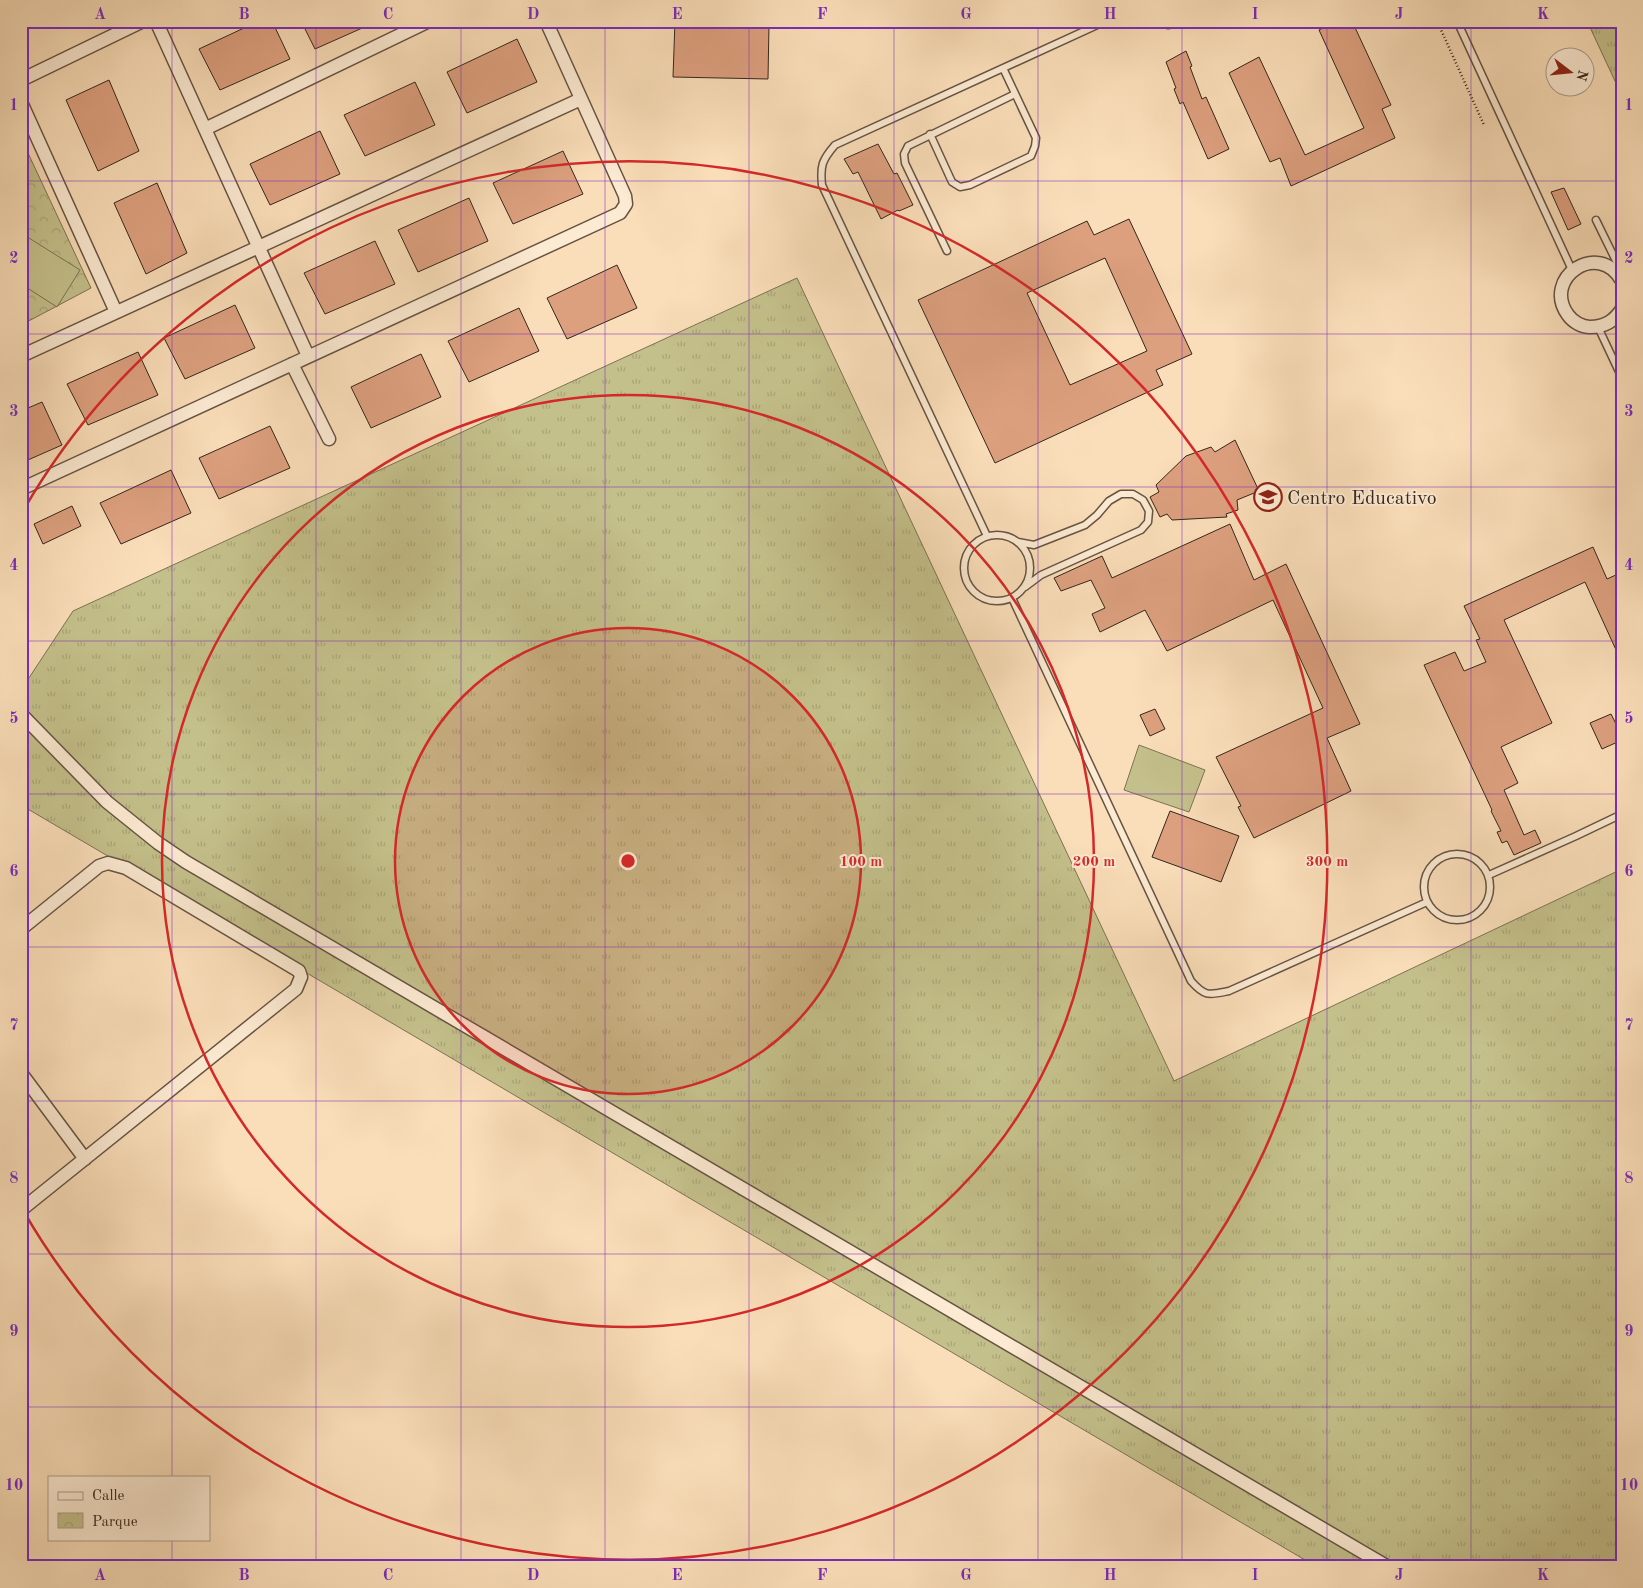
<svg xmlns="http://www.w3.org/2000/svg" width="1643" height="1588" viewBox="0 0 1643 1588" font-family="'Old Standard TT',serif">
	<style>
		.grass { fill: url(#grass-tufts); stroke: #7c7354 }
		.park { fill: url(#park-crowns); stroke: #7c7354 }
		.garden { fill: #c4c08b; stroke: #7c7354 }
		.building { fill: #dda07f; stroke: #34261c; fill-rule: evenodd }
		.lines { fill: none; stroke-linecap: round; stroke-linejoin: round }
		.lane-casing { stroke: #665443; stroke-width: 9 }
		.street-casing { stroke: #665443; stroke-width: 15 }
		.path { stroke: #34261c; stroke-width: 2.5; stroke-dasharray: 1 2.5; stroke-linecap: butt }
		.lane { stroke: #fcead2; stroke-width: 6 }
		.street { stroke: #fcead2; stroke-width: 12 }
		.grid { fill: none; stroke: #7b2cbf; stroke-width: 1; stroke-opacity: 0.55 }
		.ring { fill: none; stroke: #d62828; stroke-width: 2.5 }
		.labels { text-anchor: middle; stroke-width: 4; stroke-linejoin: round; paint-order: stroke }
		.poi-label { font-size: 20px; fill: #34261c; stroke: #fcead2; text-anchor: start }
		.centre { fill: #d62828; stroke: #fcead2; stroke-width: 2.5 }
		.ring-label { font-size: 15px; text-anchor: middle; font-weight: bold; fill: #d62828; stroke: #fcead2; stroke-width: 4; stroke-linejoin: round; paint-order: stroke }
		.neatline { fill: none; stroke: #7b2cbf; stroke-width: 2 }
		.grid-label { font-size: 16px; text-anchor: middle; font-weight: bold; fill: #7b2cbf }
	</style>
	<defs>
		<pattern id="grass-tufts" width="24" height="20" patternUnits="userSpaceOnUse" patternTransform="scale(1.25)"><rect width="24" height="20" fill="#c4c08b"/><path d="M3 7l-1-3M5 7V3M7 7l1-3M15 17l-1-3M17 17v-4M19 17l1-3" fill="none" stroke="#a9a577"/></pattern>
		<pattern id="park-crowns" width="20" height="18" patternUnits="userSpaceOnUse" patternTransform="scale(1.25)"><rect width="20" height="18" fill="#c4c08b"/><path d="M2 6a3 3 0 1 1 6 0M12 15a3 3 0 1 1 6 0" fill="none" stroke="#a9a577"/></pattern>
	</defs>
	<rect width="100%" height="100%" fill="#fadeb9"/>
	<filter id="stains"><feTurbulence type="fractalNoise" baseFrequency=".004" numOctaves="4"/><feColorMatrix values="0 0 0 0 .2 0 0 0 0 .09 0 0 0 0 .02 0 0 0 .5 -.17"/></filter>
	<radialGradient id="worn" r=".72"><stop offset=".6" stop-color="#630" stop-opacity="0"/><stop offset="1" stop-color="#630" stop-opacity=".3"/></radialGradient>
	<!-- grass -->
	<path class="grass" d="M1587,21H1622V96Z
		M797,278L1174,1081L1622,869V1567H1317L21,805V690L73,611Z"/>
	<!-- park -->
	<path class="park" d="M21,138L91,288L23,324L21,322Z"/>
	<!-- garden -->
	<path class="garden" d="M21,233L80,270L57,307L21,284Z
		M1139,745L1205,770L1189,812L1124,790Z"/>
	<!-- building -->
	<path class="building" d="M259,21H272L290,59L220,90L199,49Z
		M301,21H378L315,49Z
		M675,21L769,24L768,79L673,77Z
		M1336,21H1352L1391,105L1382,109L1395,138L1291,186L1280,158L1270,162L1229,73L1259,57L1305,155L1364,128L1319,30Z
		M517,39L537,82L467,113L447,72Z
		M1186,51L1192,66L1190,67L1202,99L1206,97L1229,149L1208,159L1183,102L1180,104L1174,89L1176,88L1166,62Z
		M109,80L139,151L98,171L66,100Z
		M415,82L435,125L365,156L344,115Z
		M320,131L340,174L270,205L250,164Z
		M878,144L894,174L897,173L913,205L899,211L898,210L881,219L858,172L853,174L844,159Z
		M563,151L583,194L513,224L493,183Z
		M157,183L187,253L146,274L114,203Z
		M1564,188L1581,224L1568,230L1551,192Z
		M469,198L488,241L418,272L398,230Z
		M1129,219L1192,354L1156,370L1163,385L995,463L918,300L1087,221L1094,235ZM1105,258L1147,351L1070,385L1027,293Z
		M375,241L395,284L325,314L304,273Z
		M617,265L637,308L567,339L547,298Z
		M235,305L255,348L185,379L164,338Z
		M519,308L539,351L469,382L448,341Z
		M138,352L158,395L88,425L67,384Z
		M421,354L441,397L371,428L351,387Z
		M42,402L62,445L21,463V411Z
		M270,426L290,468L219,499L199,458Z
		M1235,440L1259,491L1237,500L1238,510L1226,514L1227,517L1172,520L1167,514L1160,517L1150,497L1159,492L1156,485L1186,456L1211,447L1215,452Z
		M171,470L191,513L121,544L100,503Z
		M72,506L81,526L43,544L34,524Z
		M1230,524L1254,580L1286,564L1360,724L1327,738L1351,791L1254,838L1238,807L1241,806L1216,757L1323,708L1273,600L1167,651L1145,610L1100,632L1092,614L1105,608L1091,580L1061,591L1054,578L1102,556L1112,578Z
		M1593,547L1607,579L1618,574L1622,582V663L1585,582L1504,620L1552,723L1501,747L1518,783L1504,790L1524,835L1535,830L1541,843L1514,855L1507,841L1502,843L1497,832L1501,831L1491,811L1492,810L1424,665L1455,652L1464,671L1486,662L1476,640L1480,639L1464,606Z
		M1155,709L1165,729L1150,736L1140,715Z
		M1611,714L1622,736V740L1602,749L1590,723Z
		M1170,811L1239,836L1221,882L1152,857Z"/>
	<g class="lines">
		<defs>
			<path id="lane" d="M1157,21L1168,25L1186,21
				M1457,21L1572,270
				M930,134L952,182L960,187L970,185L1031,156L1035,146L1036,138L1003,68
				M1596,220L1619,267
				M947,251L905,163L904,154L908,146L1015,94
				M1598,327L1622,378
				M964 568a33 33 0 1 1 66 0a33 33 0 1 1-66 0Z
				M987,536L822,185C820,166 822,160 835,145L1106,21
				M1018,542L1034,545L1085,525L1097,515L1109,501L1121,494H1133L1143,500L1149,511L1148,522L1141,530L1041,575L1025,587
				M1012,598L1191,981C1205,997 1209,995 1229,991L1427,902
				M1424 887a33 33 0 1 1 66 0a33 33 0 1 1-66 0Z
				M1489,875L1576,836L1622,814"/>
			<path id="street" d="M156,21L308,356
				M21,80L143,21
				M21,102L116,312
				M205,129L429,21
				M1622,281C1599,239 1541,278 1568,315C1573,322 1582,327 1590,327C1605,327 1614,321 1622,309
				M21,356L581,99
				M292,364L329,439
				M21,489L620,213L626,204L625,196L546,21
				M21,714L107,802L158,843L186,862L1388,1567
				M21,929L99,866L108,863L126,868L299,971L301,977L296,989L21,1210
				M21,1073L85,1159"/>
		</defs>
		<!-- lane casing -->
		<use href="#lane" class="lane-casing"/>
		<!-- street casing -->
		<use href="#street" class="street-casing"/>
		<!-- path -->
		<path class="path" d="M1437,21L1484,125"/>
		<!-- lane -->
		<use href="#lane" class="lane"/>
		<!-- street -->
		<use href="#street" class="street"/>
	</g>
	<!-- grid -->
	<path class="grid" d="M172,21V1477M316,21V1567M461,21V1567M605,21V1567M749,21V1567M894,21V1567M1038,21V1567M1182,21V1567M1327,21V1567M1471,21V1567M21,181H1622M21,334H1622M21,487H1622M21,641H1622M21,794H1622M21,947H1622M21,1101H1622M21,1254H1622M21,1407H1622M172,1539V1567"/>
	<!-- distance rings -->
	<circle cx="628" cy="861" r="233" fill="#d62828" fill-opacity=".12"/>
	<g class="ring">
		<circle cx="628" cy="861" r="233"/>
		<circle cx="628" cy="861" r="466"/>
		<path d="M23 511A699 699 0 1 1 23 1210"/>
	</g>
	<!-- icons -->
	<defs>
		<symbol id="university-ring" viewBox="-11 -11 22 22"><circle r="9.5" fill="#fcead2" stroke="#8f2418" stroke-width="1.5"/><path d="M0-5L7-2L0 1L-7-2ZM-4 1L0 2.5L4 1V4Q0 6-4 4Z" fill="#8f2418"/></symbol>
	</defs>
	<g fill-rule="evenodd">
		<use href="#university-ring" x="1252" y="481" width="32" height="32"/>
	</g>
	<g class="labels">
		<!-- poi labels -->
		<g class="poi-label">
			<text x="1287" y="504">Centro Educativo</text>
		</g>
	</g>
	<circle cx="628" cy="861" r="8" class="centre"/>
	<g class="ring-label">
		<text x="861" y="866">100 m</text>
		<text x="1094" y="866">200 m</text>
		<text x="1327" y="866">300 m</text>
	</g>
	<!-- margin -->
	<rect width="1643" height="1588" fill="none" stroke="#fadeb9" stroke-width="55"/>
	<!-- legend -->
	<rect x="48" y="1476" width="162" height="65" fill="#fcead2" stroke="#ac9c89"/>
	<rect x="58" y="1492" width="25" height="8" fill="#fcead2" stroke="#ac9c89"/>
	<text x="92" y="1500" font-size="15" fill="#34261c">Calle</text>
	<rect x="58" y="1513" width="25" height="15" fill="url(#park-crowns)" stroke="#ac9c89"/>
	<text x="92" y="1526" font-size="15" fill="#34261c">Parque</text>
	<!-- north arrow -->
	<g transform="translate(1570 72) rotate(106)"><circle r="24" fill="#fcead2" stroke="#ac9c89"/>
	<path d="M0-4L9 19L0 12L-9 19Z" fill="#8f2418"/>
	<text y="-8" font-size="14" font-weight="bold" text-anchor="middle" fill="#34261c">N</text>
	</g>
	<rect x="28" y="28" width="1588" height="1532" class="neatline"/>
	<g class="grid-label">
		<text x="100" y="19">A</text>
		<text x="244" y="19">B</text>
		<text x="388" y="19">C</text>
		<text x="533" y="19">D</text>
		<text x="677" y="19">E</text>
		<text x="822" y="19">F</text>
		<text x="966" y="19">G</text>
		<text x="1110" y="19">H</text>
		<text x="1255" y="19">I</text>
		<text x="1399" y="19">J</text>
		<text x="1543" y="19">K</text>
		<text x="14" y="110">1</text>
		<text x="1629" y="110">1</text>
		<text x="14" y="263">2</text>
		<text x="1629" y="263">2</text>
		<text x="14" y="416">3</text>
		<text x="1629" y="416">3</text>
		<text x="14" y="570">4</text>
		<text x="1629" y="570">4</text>
		<text x="14" y="723">5</text>
		<text x="1629" y="723">5</text>
		<text x="14" y="876">6</text>
		<text x="1629" y="876">6</text>
		<text x="14" y="1030">7</text>
		<text x="1629" y="1030">7</text>
		<text x="14" y="1183">8</text>
		<text x="1629" y="1183">8</text>
		<text x="14" y="1336">9</text>
		<text x="1629" y="1336">9</text>
		<text x="14" y="1490">10</text>
		<text x="1629" y="1490">10</text>
		<text x="100" y="1580">A</text>
		<text x="244" y="1580">B</text>
		<text x="388" y="1580">C</text>
		<text x="533" y="1580">D</text>
		<text x="677" y="1580">E</text>
		<text x="822" y="1580">F</text>
		<text x="966" y="1580">G</text>
		<text x="1110" y="1580">H</text>
		<text x="1255" y="1580">I</text>
		<text x="1399" y="1580">J</text>
		<text x="1543" y="1580">K</text>
	</g>
	<rect width="100%" height="100%" filter="url(#stains)"/>
	<rect width="100%" height="100%" fill="url(#worn)"/>
</svg>
